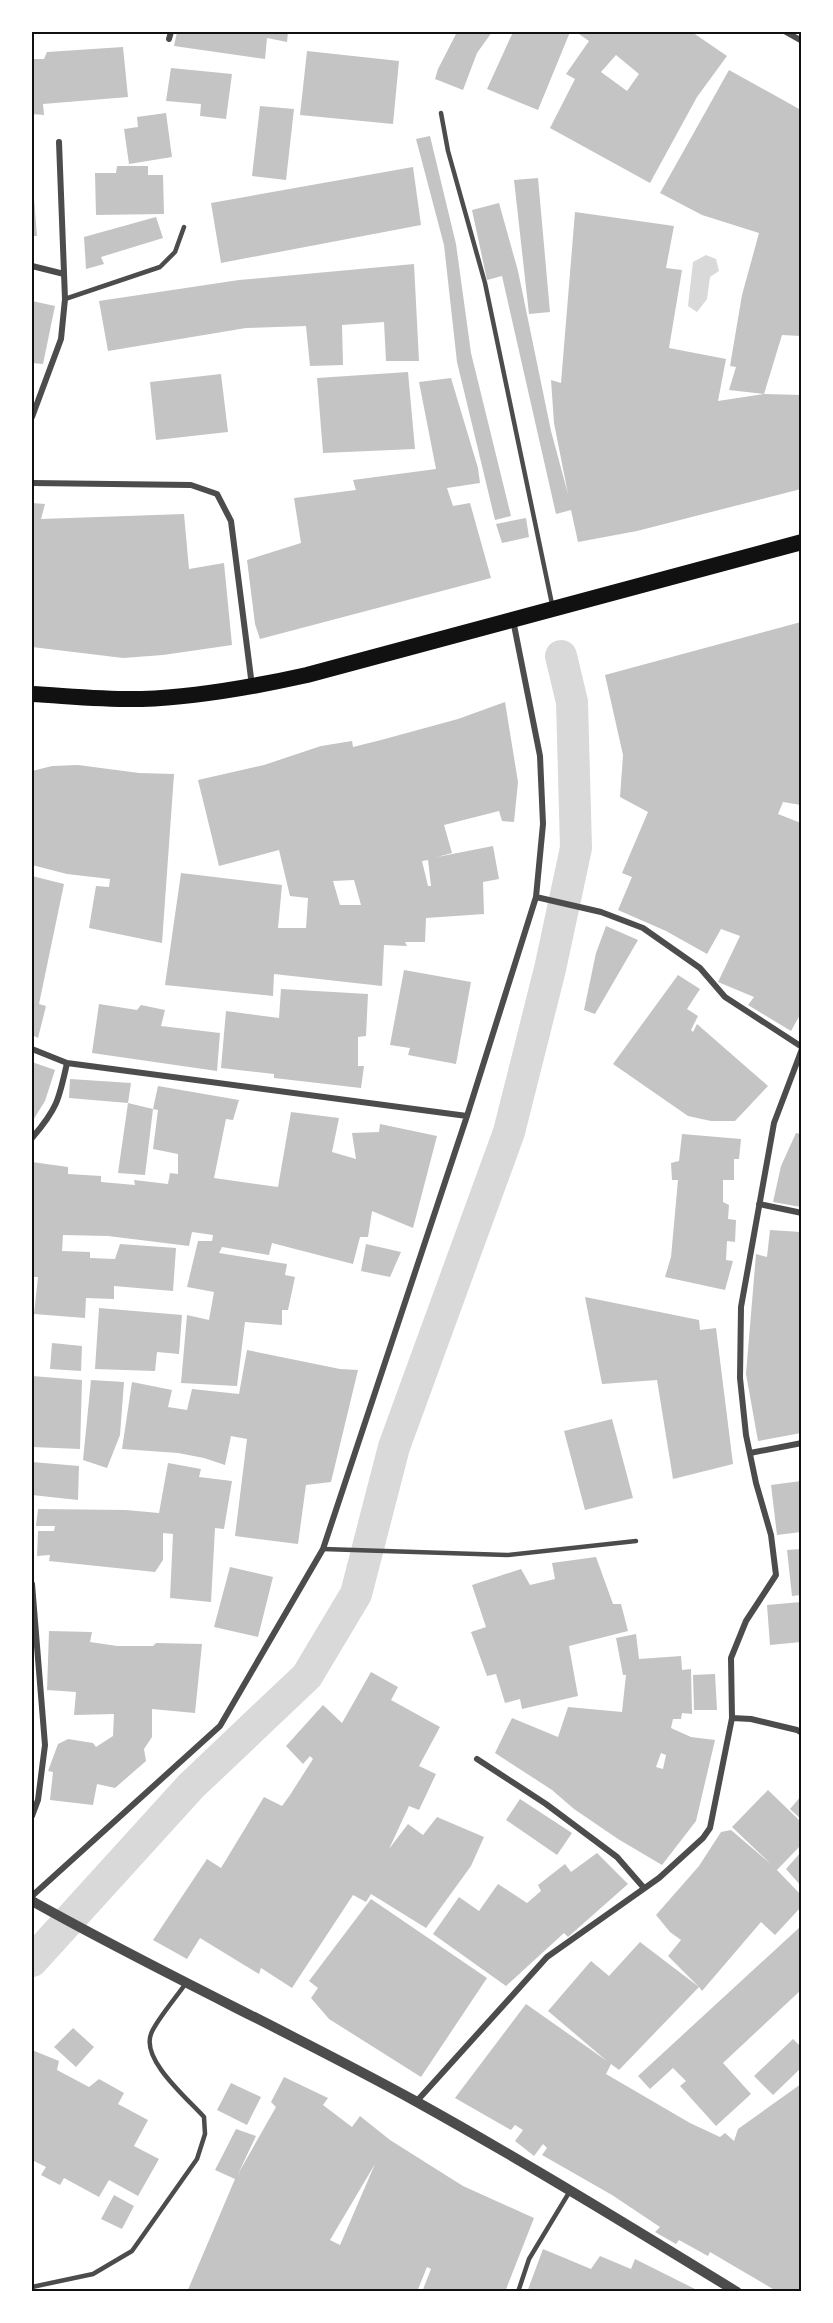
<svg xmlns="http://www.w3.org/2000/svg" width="833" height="2323" viewBox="0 0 833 2323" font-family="Jost,sans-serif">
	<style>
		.water { fill: #d9d9d9 }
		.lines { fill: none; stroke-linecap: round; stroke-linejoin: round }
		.canal { stroke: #d9d9d9; stroke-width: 32 }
		.building { fill: #c4c4c4; fill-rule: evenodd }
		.service { stroke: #4c4c4c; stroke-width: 4.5 }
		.minor { stroke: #4c4c4c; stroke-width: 6 }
		.tertiary { stroke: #4c4c4c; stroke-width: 10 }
		.trunk { stroke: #111; stroke-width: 16 }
		.neatline { fill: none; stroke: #111; stroke-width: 2 }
	</style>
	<rect width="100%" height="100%" fill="#fff"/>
	<!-- water -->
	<path class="water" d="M706,255L716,259L719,271L710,277L707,299L697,312L688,306L693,262Z"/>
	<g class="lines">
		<!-- canal -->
		<path class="canal" d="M32,1961L191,1786L307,1676L356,1594L394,1447L509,1132L550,969L576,848L572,702L561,656"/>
	</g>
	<!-- building -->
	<path class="building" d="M177,32H288L287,42L267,38L265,59L174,46Z
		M457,32H492L477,53L463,90L435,79L438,69Z
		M513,32H570L538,110L487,89Z
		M581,32H692L727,56L697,97L650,183L550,128L575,79L566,74L589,41L579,34ZM616,55L639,74L627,91L601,72Z
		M123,47L128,97L43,104L44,115L32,114V59H44L47,52Z
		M307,51L399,61L393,124L300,115Z
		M171,68L232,74L226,119L200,116L201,104L166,101Z
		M729,70L801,110V336L782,335L764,394L729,390L736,367L730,366L742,295L759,233L702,215L660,193Z
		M260,106L294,109L286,180L252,176Z
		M166,113L172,157L129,164L124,129L138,127L137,117Z
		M430,136L456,244L471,353L511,516L495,520L457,362L444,245L416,139Z
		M117,166H148V175H163L164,214L96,215L95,173H116Z
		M413,167L421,225L221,263L211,203Z
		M538,178L550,312L529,314L514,180Z
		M32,185H33L37,236H32Z
		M499,203L518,271L551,431L568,494L554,423L551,380L561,383L575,212L674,226L666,268L682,270L669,348L726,359L718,401L764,394L801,395V489L637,531L578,542L571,510L556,514L502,276L487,280L472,210Z
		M156,217L163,238L101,257L104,264L86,269L84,237Z
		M414,264L419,361H386L384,322L342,325L343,365L310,366L306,326L246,328L108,351L99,301L239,280Z
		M32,301L55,306L43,364L32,363Z
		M408,372L415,449L323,453L317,378Z
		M221,374L228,432L156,440L150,382Z
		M451,378L478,468L480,483L447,488L453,506L470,503L491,578L260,639L255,624L247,560L301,543L294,498L356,490L353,480L436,469L419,382Z
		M32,503L45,504L41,519L184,514L189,569L224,563L232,645L163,655L123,658L32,647Z
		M526,518L529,537L502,543L496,524Z
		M801,622V805L783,802L778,814L801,823V1013L791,1031L748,1005L754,997L718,982L740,936L721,929L707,954L666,931L618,910L632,877L622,873L648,812L620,797L623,755L605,675Z
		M505,702L518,782L514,822L502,821L499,811L444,825L452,853L437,857L493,846L499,879L483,882L484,914L426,918L425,942H405L407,946L384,945L382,986L274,974L273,996L165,985L181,873L282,885L278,928H306L308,898L290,896L279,850L219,866L198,780L264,765L321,746L352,741L353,747L381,740L458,719ZM428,860L431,886H428L422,861ZM354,880L361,905H340L333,881Z
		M78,765L139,773L174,774L162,943L89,928L96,886L109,887L110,879L67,874L32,865V771L52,766Z
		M32,876L64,884L39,1004L46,1006L38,1038L32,1035Z
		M606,926L638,940L595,1014L584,1010L596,953Z
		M404,970L471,982L456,1064L408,1055L410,1048L390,1045Z
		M678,975L700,989L687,1009L698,1016L691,1030L693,1032L697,1024L768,1086L735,1121H711L688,1116L613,1064Z
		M281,989L368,994L366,1036L358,1037V1066H364L361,1088L274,1078V1074L221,1068L226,1011L279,1018Z
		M99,1004L137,1010L141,1005L165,1010L161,1026L220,1033L217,1071L92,1053Z
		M32,1062L55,1070L45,1101L32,1122Z
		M70,1079L131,1083L128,1103L153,1109L145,1175L118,1173L128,1103L69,1098Z
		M158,1086L239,1100L233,1120L226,1119L214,1178L278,1187L291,1112L339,1118L332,1152L356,1159L352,1133L379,1132L380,1124L437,1136L413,1228L372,1211L368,1237H360L353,1264L272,1243L269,1255L222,1247L219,1253L287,1264L285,1275L295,1277L288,1310H282V1325L245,1322L237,1386L181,1383L187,1315L209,1320L214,1292L187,1287L198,1241H212L213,1235L192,1232L189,1246L108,1236L63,1235L62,1251L90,1252V1258L115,1259L120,1244L176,1248L173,1291L114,1286V1299L86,1298L85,1318L34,1314L38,1277H32V1162L68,1167V1174L101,1176V1182L135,1185L134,1180L168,1184L170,1173L178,1174V1154L153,1149L158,1110L153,1109Z
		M796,1133L801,1134V1207L773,1202L781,1166Z
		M682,1134L741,1139L739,1159H734V1180H723V1202L729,1205L728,1219L736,1220L735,1242L727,1241L726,1260L733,1261L725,1290L665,1277L671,1257L678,1180H672L671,1163L679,1161Z
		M770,1230L801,1232V1433L758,1441L746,1374L756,1254L767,1257Z
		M366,1244L401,1252L390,1277L361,1271Z
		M585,1297L699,1320L700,1330L716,1328L733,1464L673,1479L657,1380L602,1384Z
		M99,1308L182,1315L179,1354L157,1352L155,1371L95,1369Z
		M52,1343L82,1346L81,1371L50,1369Z
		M247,1350L340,1369L358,1370L331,1482L306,1485L298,1544L235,1536L247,1439L231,1436L225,1465L204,1458L178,1453L122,1449L132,1382L172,1390L168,1407L187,1410L192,1389L239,1394Z
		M32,1376L82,1380L80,1449L32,1447Z
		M91,1380L124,1382L120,1435L107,1468L83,1460Z
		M612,1419L633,1498L585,1510L564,1431Z
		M32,1462L79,1466L78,1500L32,1495Z
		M168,1463L201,1469L199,1477L232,1481L224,1529L215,1528L211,1602L170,1598L173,1534L163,1533V1560L155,1572L49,1561L50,1555L37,1556L38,1531H54L55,1526H36L38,1509L126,1510L159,1513Z
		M801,1481V1532L777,1535L771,1485Z
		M801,1549V1595L792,1596L787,1550Z
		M596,1557L613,1604H621L628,1631L569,1646L578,1696L522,1709L520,1699L505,1703L496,1674L487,1676L471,1632L486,1627L472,1585L521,1569L530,1585L555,1579L552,1563Z
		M230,1567L273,1577L258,1637L214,1627Z
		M801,1602V1642L770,1645L767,1605Z
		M49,1631L92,1632L90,1642L117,1646H153L156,1643L202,1644L195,1713L152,1709V1737L144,1749L146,1761L115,1788L97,1784L93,1805L50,1800L53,1772L48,1771L58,1744L68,1739L93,1743L96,1747L113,1736L114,1714L74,1715L76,1692L47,1690Z
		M636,1634L639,1659L681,1656L682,1670L691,1669L692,1714L682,1713L681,1719H673L671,1728L691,1737L715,1740L696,1821L662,1865L618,1839L574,1809L552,1790L495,1753L512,1718L558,1737L568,1707L622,1712L626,1675H623L616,1638ZM661,1753L666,1755L663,1769L656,1767Z
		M371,1672L398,1687L391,1700L440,1727L419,1766L436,1774L419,1810L409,1806L389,1849L408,1824L423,1835L437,1817L484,1837L471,1866L426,1928L371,1894L366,1902L353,1895L292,1988L261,1968L259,1974L200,1938L187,1959L153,1940L207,1859L221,1868L264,1797L282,1806L290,1795L313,1759L310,1756L303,1764L286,1746L323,1705L342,1723Z
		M715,1674L717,1710H694L693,1675Z
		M768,1790L801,1822V1845L777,1870L801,1895V1907L775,1935L761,1922L702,1991L699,1987L619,2070L611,2064L606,2074L690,2123L720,2137L725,2133L734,2141L738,2129L801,2084V2292H778L710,2252L708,2256L679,2240L676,2244L655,2232L660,2227L612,2195L542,2155L547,2148L543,2144L534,2156L515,2141L523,2130L515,2125L511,2130L455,2098L526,2004L607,2061L548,2011L591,1961L609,1976L640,1942L699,1987L668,1956L681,1940L670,1932L656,1915L699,1866L721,1832L731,1830L772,1865L732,1827Z
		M801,1796V1819L790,1809Z
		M520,1799L572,1833L557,1855L506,1820Z
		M801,1852V1886L786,1869Z
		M597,1853L628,1884L568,1937L564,1933L506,1986L433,1934L459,1897L479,1911L498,1884L527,1903L541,1891L538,1885L565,1864L571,1872Z
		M371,1899L487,1978L421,2077L329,2019L311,1998L318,1988L309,1981Z
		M801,1926V1990L723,2063L751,2094L716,2126L680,2086L686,2081L673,2068L650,2089L638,2076Z
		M73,2028L94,2047L76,2067L54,2047Z
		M793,2039L801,2047V2068L773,2095L754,2076Z
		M32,2050L59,2061L57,2070L89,2087L99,2079L124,2093L118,2104L148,2120L134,2146L159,2159L138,2196L109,2180L99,2197L64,2178L60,2185L41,2175L46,2167L32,2160Z
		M284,2077L328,2098L323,2105L352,2127L360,2116L390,2140L463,2186L534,2218L505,2292H422L431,2269L427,2267L417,2292H187L235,2179L215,2170L236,2129L256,2136L238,2174L276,2107L271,2102ZM375,2164L340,2245L330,2240Z
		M231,2083L261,2097L247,2125L217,2110Z
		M114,2195L134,2206L122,2229L101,2219Z
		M543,2249L591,2269L600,2256L631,2269L635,2259L701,2292H527Z"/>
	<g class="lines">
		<!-- service -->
		<path class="service" d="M441,113L448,151L485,283L552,604
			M65,299L160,267L175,252L184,227
			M323,1549L507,1555L636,1541
			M32,2287L93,2274L132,2251L197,2159L205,2134L204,2117C188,2099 141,2060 151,2034C155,2022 178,1995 186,1983
			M518,2292L529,2259L570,2191"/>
		<!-- minor -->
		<path class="minor" d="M786,32L802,41
			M169,39L171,32
			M32,266L64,274
			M32,417L61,339L65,299L59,142
			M32,483L191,485L217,494L231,521L252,686
			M536,897L601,912L643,928L700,968L725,997L802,1047
			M32,1049L67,1063L467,1116
			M32,1138C57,1109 59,1100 67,1063
			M759,1204L802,1213
			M750,1453L802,1443
			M32,1584L45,1745L38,1800L32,1816
			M732,1718L751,1719L797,1730L802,1733
			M477,1759L546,1804L617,1857L644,1888
			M32,1896L220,1726L323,1549L467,1116L536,897L543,824L540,756L513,620
			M416,2102L547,1957L659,1878L703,1838L710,1828L732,1718L731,1658L746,1621L776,1575L771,1535L756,1483L746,1435L740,1378L741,1307L774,1123L802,1049"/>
		<!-- tertiary -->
		<path class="tertiary" d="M32,1901C158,1972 290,2032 417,2102C525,2162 631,2227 737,2292"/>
		<!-- trunk -->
		<path class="trunk" d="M32,694C68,696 106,700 142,699C198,697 253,687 307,675L802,542"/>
	</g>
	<!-- border -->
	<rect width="833" height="2323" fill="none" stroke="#ffffff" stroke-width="66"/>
	<rect x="33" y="33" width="767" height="2257" class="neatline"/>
</svg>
